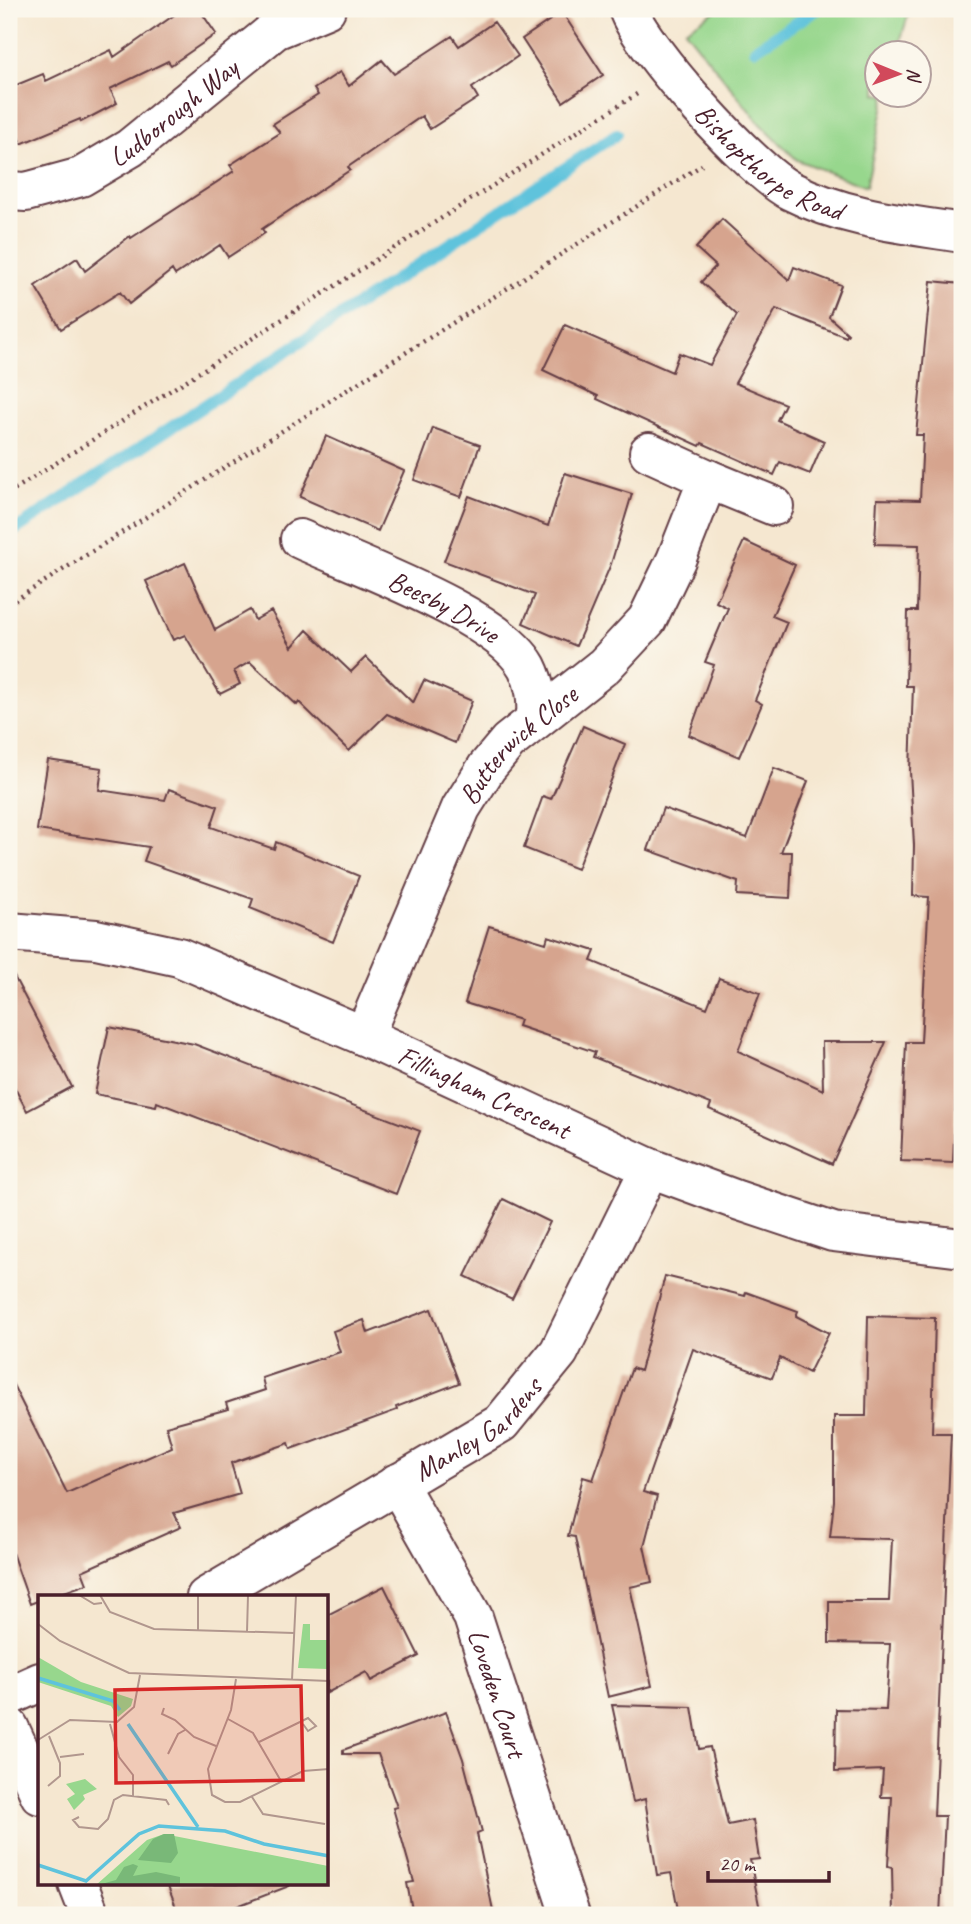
<svg xmlns="http://www.w3.org/2000/svg" width="971" height="1924" viewBox="0 0 971 1924" font-family="Caveat,sans-serif">
	<style>
		.green { fill: #97d78d; stroke: #707b5c; stroke-width: 2 }
		.lines { fill: none; stroke-linecap: round; stroke-linejoin: round }
		.stream { stroke: #5ec3dc; stroke-width: 12 }
		.building { fill: #d6a48e }
		.minor-casing { stroke: #643d44; stroke-width: 42 }
		.path { stroke: #643d44; stroke-width: 4.5; stroke-dasharray: 2 5; stroke-linecap: butt }
		.minor { stroke: #fff; stroke-width: 38 }
		.labels { text-anchor: middle; stroke-width: 5; stroke-linejoin: round; paint-order: stroke }
		.street-label { font-size: 28px; fill: #4a1f2b; stroke: #fbf7ec }
		.inset-river { fill: none; stroke: #5ec3dc; stroke-width: 3.5 }
		.inset-road { fill: none; stroke: #b1978e; stroke-width: 2 }
		.view { fill: #d62828; fill-opacity: 0.15; stroke: #d62828; stroke-width: 3.5 }
		.inset-edge { fill: none; stroke: #4a1f2b; stroke-width: 3.5 }
	</style>
	<rect width="100%" height="100%" fill="#fbf7ec"/>
	<filter id="ink" filterUnits="userSpaceOnUse"><feTurbulence type="fractalNoise" baseFrequency=".0143" numOctaves="2"/><feDisplacementMap in="SourceGraphic" scale="14" xChannelSelector="R" yChannelSelector="G"/><feConvolveMatrix kernelMatrix="1 2 1 2 8 2 1 2 1" color-interpolation-filters="sRGB"/></filter>
	<filter id="wash" filterUnits="userSpaceOnUse"><feTurbulence type="fractalNoise" baseFrequency=".00686" numOctaves="4" result="noise"/><feDisplacementMap in="SourceGraphic" scale="28" xChannelSelector="R" yChannelSelector="G"/><feGaussianBlur stdDeviation="1.57" result="paint"/><feColorMatrix in="noise" values="0 0 0 0 0 0 0 0 0 0 0 0 0 0 0 0 0 1.4 0 .05"/><feComposite in="paint" operator="in"/></filter>
	<g filter="url(#wash)">
		<rect width="100%" height="100%" fill="#f5e7d0"/>
		<!-- green -->
		<path class="green" d="M718,9H910L897,52H876V94L886,95L866,187L797,160L760,124L685,30Z"/>
		<g class="lines">
			<!-- stream -->
			<path class="stream" d="M755,49L818,9
				M9,534L617,134"/>
		</g>
		<g id="blocks">
			<!-- building -->
			<path class="building" d="M183,9H199L216,34L171,65L168,61L110,89L117,103L81,122L80,119L21,144L9,115V88L43,74L46,81L111,50L114,57Z
				M562,12L603,75L563,102L522,39Z
				M494,22L518,56L472,88L478,98L430,129L422,116L348,167L350,170L262,229L265,233L228,257L220,245L175,275L172,270L129,304L120,292L61,329L35,286L77,258L85,271L130,236L131,238L234,171L230,165L280,133L273,124L318,95L314,89L340,72L349,86L382,60L394,74L452,36L459,46Z
				M722,219L789,280L794,267L841,285L829,317L848,334L846,337L776,309L735,383L785,404L777,420L824,441L810,474L780,462L774,475L702,443L700,446L597,399L598,396L543,370L565,325L672,372L679,353L710,365L737,315L701,282L716,266L696,248Z
				M931,281L962,284V1049H958L953,1163L901,1161L906,1042H921L929,897L913,896L914,845L910,771L913,686H906L908,611H917L919,545L875,544L877,499L920,500L923,435H916Z
				M433,428L480,445L461,497L414,480Z
				M326,436L404,471L378,531L300,497Z
				M565,473L632,494L611,564L576,646L523,623L535,595L444,561L469,496L548,526Z
				M744,541L795,565L772,616L787,622L755,700L762,704L739,757L689,735L714,665L705,662L728,608L716,602Z
				M185,563L215,630L250,610L255,620L271,611L292,647L307,630L351,672L366,657L413,703L424,680L472,701L455,743L387,714L349,751L299,702L297,705L250,662L234,671L240,684L220,694L185,635L173,640L146,581Z
				M583,726L625,744L577,869L524,848L543,796L551,799Z
				M48,760L102,768L99,790L165,800L169,789L218,806L211,827L274,849L276,842L359,876L333,942L250,908L253,899L144,861L149,847L37,830Z
				M774,768L808,781L781,852H792L790,898L737,895L738,882L648,850L663,808L747,838Z
				M489,926L546,943L548,936L595,951L591,961L707,1008L719,978L760,993L738,1051L823,1090L822,1042H886L832,1164L709,1109L711,1104L593,1057L595,1052L518,1026L520,1020L465,1003Z
				M9,967L72,1087L27,1111L9,1077Z
				M109,1027L194,1044L420,1131L396,1194L157,1102L156,1106L95,1094Z
				M503,1199L550,1222L512,1299L465,1276Z
				M665,1276L745,1296L746,1292L798,1311L796,1316L829,1333L809,1373L780,1358L772,1378L693,1349L643,1492L657,1496L644,1546L652,1582L630,1587L652,1686L608,1697L575,1537L568,1536L583,1477L593,1480L632,1368L640,1371Z
				M431,1309L459,1383L396,1407L397,1410L291,1449L289,1443L231,1463L240,1494L174,1513L181,1527L82,1571L87,1584L50,1597H40V1600L30,1604L9,1544V1377L67,1493L172,1447L166,1426L228,1409L226,1403L265,1390L262,1378L340,1352L333,1331L364,1320L368,1333Z
				M868,1316L935,1318L932,1433H951L934,1816H945L940,1915H893L892,1867L888,1866L892,1797H881L883,1770L835,1772L836,1709L886,1710L890,1644L829,1643V1601H889L892,1539L830,1537L834,1501V1416H866Z
				M384,1586L419,1656L371,1681L366,1672L327,1693V1615Z
				M612,1705L692,1707L699,1749L710,1747L728,1825L753,1820L759,1859L750,1860L761,1915H679L671,1873L657,1875L645,1799L633,1802Z
				M446,1712L463,1759L482,1832L477,1834L494,1915H413L407,1883L414,1882L393,1808L397,1807L378,1754H343V1750Z
				M167,1884H289V1886L214,1915H179Z"/>
		</g>
	</g>
	<g filter="url(#ink)">
		<use href="#blocks" fill-opacity="0" stroke="#643d44" stroke-width="2"/>
		<g class="lines">
			<defs>
				<g id="minor">
					<path id="s1" d="M628,9C641,48 754,173 791,191C844,218 904,224 962,233"/>
					<path id="s2" d="M9,191L26,192L81,177L130,148L275,30L326,9"/>
					<path d="M649,452L708,479"/>
					<path id="s3" d="M300,539C356,565 498,615 527,667C536,685 537,700 536,719"/>
					<path id="s4" d="M9,932L96,939L179,957L364,1036L650,1168L737,1200L833,1232L962,1248"/>
					<path id="s5" d="M364,1036L461,808L487,767L508,742L604,666L647,620L676,560L708,479L774,506"/>
					<path id="s6" d="M397,1483L473,1617L570,1915"/>
					<path id="s7" d="M206,1597L501,1423L559,1352L650,1168"/>
					<path d="M9,1696L40,1682"/>
					<path d="M9,1727L40,1795"/>
					<path d="M78,1884L90,1915"/>
				</g>
			</defs>
			<!-- minor casing -->
			<use href="#minor" class="minor-casing"/>
			<!-- path -->
			<path class="path" d="M9,493L637,94
				M9,604L702,165"/>
			<!-- minor -->
			<use href="#minor" class="minor"/>
		</g>
	</g>
	<g class="labels">
		<!-- street labels -->
		<g class="street-label">
			<text dy="10" stroke="none"><textPath href="#s2" startOffset="187">Ludborough Way</textPath></text>
			<text dy="10" stroke="none"><textPath href="#s1" startOffset="212">Bishopthorpe Road</textPath></text>
			<text dy="10" stroke="none"><textPath href="#s3" startOffset="159">Beesby Drive</textPath></text>
			<text dy="10" stroke="none"><textPath href="#s5" startOffset="334">Butterwick Close</textPath></text>
			<text dy="10" stroke="none"><textPath href="#s4" startOffset="506">Fillingham Crescent</textPath></text>
			<text dy="10" stroke="none"><textPath href="#s7" startOffset="320">Manley Gardens</textPath></text>
			<text dy="10" stroke="none"><textPath href="#s6" startOffset="234">Loveden Court</textPath></text>
		</g>
	</g>
	<!-- overview -->
	<g transform="translate(38 1595)">
		<rect width="290" height="290" fill="#f5e7d0"/>
		<path d="M265,29H272V45H290V74L260,73ZM0,62L43,87L95,104L93,111L80,122L73,111L0,87ZM47,184L59,194L45,200L47,204L36,215L29,204L37,199L28,189ZM126,239L290,271V290H58L109,245Z" fill="#97d78d"/>
		<path d="M126,239H136L140,258L133,268L100,265L115,244ZM95,269L100,271L95,281L118,277L142,282V290H60L78,285L86,272Z" fill="#79b878"/>
		<path class="inset-river" d="M0,83L75,106L82,115M90,129L160,232M0,270L48,286L101,239L121,231L187,236L226,249L291,261"/>
		<path class="inset-road" d="M41,0L56,9L64,8M62,0L72,17L116,34L256,38M160,0V36M258,0H287M0,29L22,46L91,78L291,86M209,37L210,0M198,84L193,115L170,174L174,200L187,207H202L265,176L291,174M254,85L258,0M126,113L124,119L137,125L156,142L178,151M190,124L215,138L243,186M72,129L81,162L95,180V201M0,145L32,125L79,127L96,112L102,80M221,147L270,123L278,131L270,136L265,129M130,159L140,139L147,135M22,162L46,159M10,191L22,181V168L11,141M214,202L225,219L287,229M41,222L35,225L41,232L60,234L70,224L76,205L85,200L128,205L131,210"/>
		<path class="view" d="M263,91L265,185L78,188L77,95Z"/>
		<rect width="290" height="290" class="inset-edge"/>
	</g>
	<!-- margin -->
	<rect width="971" height="1924" fill="none" stroke="#fbf7ec" stroke-width="35"/>
	<!-- north arrow -->
	<g transform="translate(898 74) rotate(91)"><circle r="33" fill="#fbf7ec" stroke="#b4a19f" stroke-width="2"/>
	<path d="M0-5L12 26L0 18L-12 26Z" fill="#d1495b"/>
	<text y="-10" font-size="19" font-weight="bold" text-anchor="middle" fill="#4a1f2b">N</text>
	</g>
	<!-- scale -->
	<path d="M708 1871v10h121v-10" fill="none" stroke="#4a1f2b" stroke-width="3.5"/>
	<text x="719" y="1871" font-size="21" fill="#4a1f2b" stroke="#fbf7ec" stroke-width="5" paint-order="stroke">20 m</text>
</svg>
